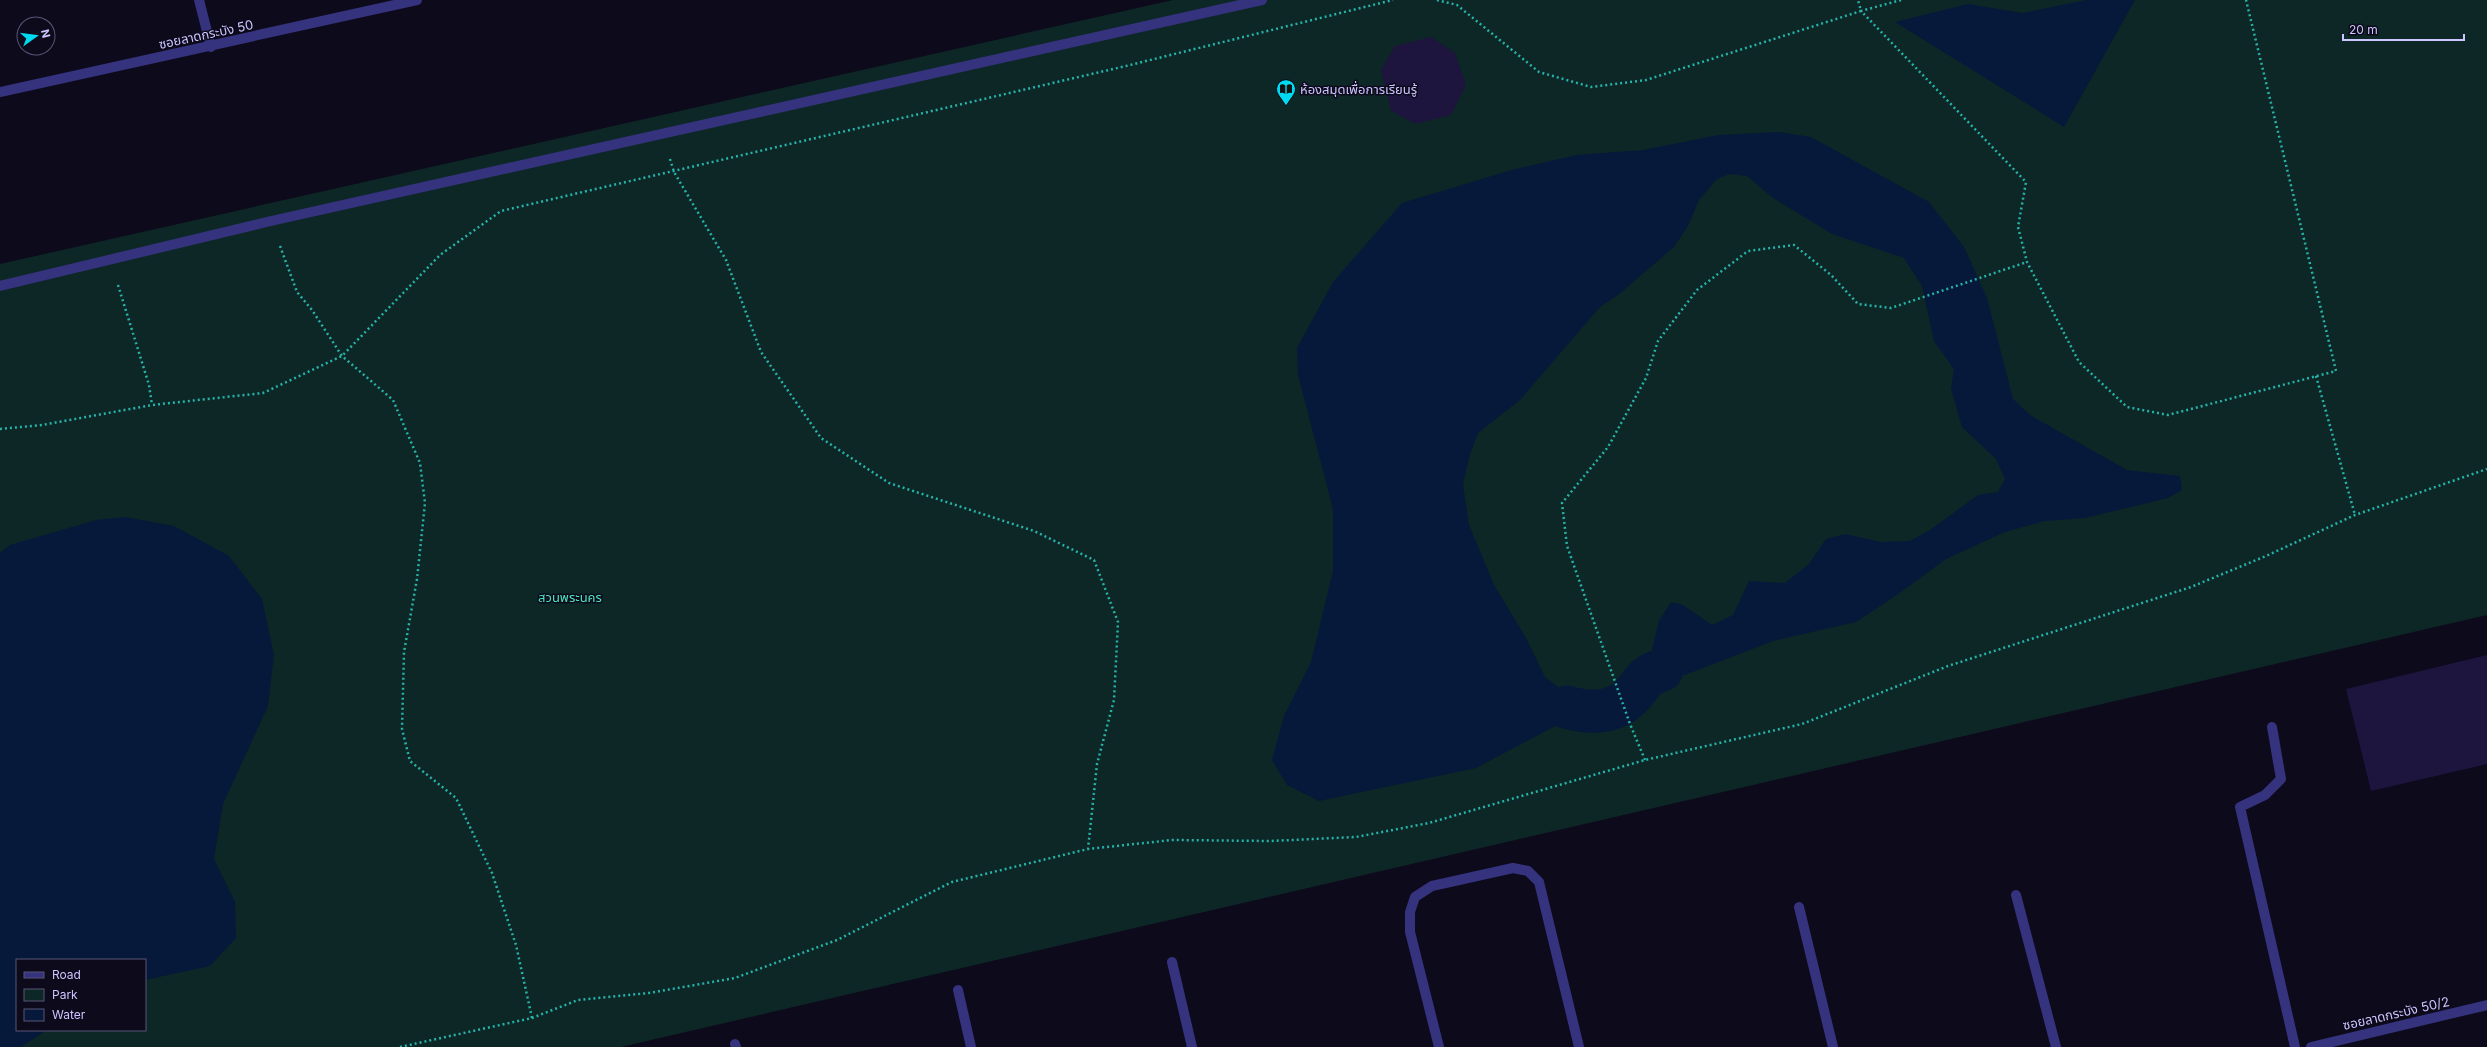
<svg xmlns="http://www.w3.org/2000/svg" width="2487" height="1047" viewBox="0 0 2487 1047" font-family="Inter,'Noto Sans Thai',sans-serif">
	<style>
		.green { fill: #0d2726; fill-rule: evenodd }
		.water { fill: #06193a }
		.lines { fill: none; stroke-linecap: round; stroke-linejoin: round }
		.canal { stroke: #06193a; stroke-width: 43 }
		.building { fill: #1d153e }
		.path { stroke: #26b3aa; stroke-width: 2.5; stroke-dasharray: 2 3; stroke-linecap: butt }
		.service { stroke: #35327e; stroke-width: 10 }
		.minor { stroke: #35327e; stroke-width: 10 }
		.labels { text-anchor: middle; stroke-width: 3; stroke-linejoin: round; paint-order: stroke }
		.street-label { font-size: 13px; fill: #ccc5ff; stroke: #0d0a1c }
		.poi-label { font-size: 13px; fill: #ccc5ff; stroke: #0d0a1c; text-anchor: start }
		.park-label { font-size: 13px; fill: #4ce4be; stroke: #0d0a1c }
	</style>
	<rect width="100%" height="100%" fill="#0d0a1c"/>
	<!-- green -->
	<path class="green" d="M1173,0H2487V615L621,1047H0V264ZM17,960H145V1030H17Z"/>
	<!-- water -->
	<path class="water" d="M2086,0H2135L2064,127L1895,22L1968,4L2023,13Z
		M1779,132L1811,137L1929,202L1964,247L1987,298L2013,399L2030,415L2127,470L2180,476L2182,490L2168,498L2085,518L2045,521L2005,532L1946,559L1897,595L1856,622L1773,641L1685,675L1662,670L1652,649L1659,621L1671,602L1683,605L1712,625L1733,615L1749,581L1785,583L1809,564L1826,539L1845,534L1881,542L1910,541L1930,530L1978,495L1998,492L2005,479L1996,459L1962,427L1951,388L1954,369L1934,341L1922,286L1904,258L1832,234L1773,198L1747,176L1729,174L1716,180L1699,200L1688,226L1674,247L1618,295L1600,307L1520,400L1478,433L1470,454L1463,484L1469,525L1494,585L1526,638L1545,677L1561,689L1566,707L1559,724L1476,768L1319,801L1287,785L1272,760L1284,716L1311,662L1333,571V509L1298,375L1297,348L1333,282L1402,203L1512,170L1576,155L1643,150L1718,135Z
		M125,517L174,526L229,556L262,599L274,655L268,706L223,804L214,859L235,902L236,938L210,966L145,980V960H17V1030H47L21,1047H0V553L10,545L96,520Z"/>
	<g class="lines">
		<!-- canal -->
		<path class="canal" d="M1566,707C1587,713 1610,715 1628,699C1642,687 1641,676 1662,670"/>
	</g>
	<!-- building -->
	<path class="building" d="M1431,37L1455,53L1466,85L1451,115L1416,124L1391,111L1381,70L1395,46Z
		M2487,655V764L2371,791L2346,689Z"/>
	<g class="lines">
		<!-- path -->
		<path class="path" d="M1437,0L1457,5L1539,72L1591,87L1646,80L1861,11L1858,0
			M1901,0L1861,11L2026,182L2018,227L2027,262L2079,362L2127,407L2168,415L2336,371L2246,0
			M670,159L674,172L726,260L761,352L821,438L889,483L1034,531L1094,560L1118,622L1114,700L1097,764L1088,849
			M280,246L297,292L312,310L342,356L393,400L420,463L425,503L417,579L404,652L402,729L410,761L456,798L492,873L516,945L532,1018
			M118,285L149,385L152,405
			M2316,376L2355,515
			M0,429L42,425L152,405L263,393L342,356L440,255L501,211L1126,66L1393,0
			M1645,760L1630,724L1567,546L1562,503L1608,447L1646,378L1658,341L1697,290L1748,251L1794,245L1831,275L1858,304L1891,308L2027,262
			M400,1047L532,1018L578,1000L649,993L735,978L837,940L952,882L1088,849L1172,840L1270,841L1356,837L1429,823L1645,760L1802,724L1948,666L2191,587L2266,556L2355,515L2487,469"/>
		<!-- service -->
		<path class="service" d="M0,286L271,221L1262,0
			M2016,895L2056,1047"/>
		<!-- minor -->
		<path class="minor" d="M199,0L211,47
			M0,92L417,0
			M2272,727L2281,779L2265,795L2240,807L2295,1047
			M1799,907L1833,1047
			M1172,962L1192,1047
			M958,990L971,1047
			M735,1044L736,1047
			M1439,1047L1410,932V912L1415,897L1432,886L1513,868L1528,871L1539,882L1579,1047
			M2311,1047L2487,1005"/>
	</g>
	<!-- icons -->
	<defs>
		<symbol id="library-pin" viewBox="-11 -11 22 30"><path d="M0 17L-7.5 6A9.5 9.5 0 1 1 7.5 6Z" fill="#00daf0" stroke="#0d0a1c"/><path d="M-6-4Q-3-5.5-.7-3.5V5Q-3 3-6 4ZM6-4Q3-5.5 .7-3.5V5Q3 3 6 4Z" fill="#111"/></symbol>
	</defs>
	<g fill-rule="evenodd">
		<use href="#library-pin" x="1275" y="78" width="22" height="30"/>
	</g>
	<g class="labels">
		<!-- street labels -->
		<g class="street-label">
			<text transform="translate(206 34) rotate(-12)" y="5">ซอยลาดกระบัง 50</text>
			<text transform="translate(2396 1013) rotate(-13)" y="5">ซอยลาดกระบัง 50/2</text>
		</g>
		<!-- poi labels -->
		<g class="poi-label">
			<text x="1300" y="94">ห้องสมุดเพื่อการเรียนรู้</text>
		</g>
		<!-- park labels -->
		<g class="park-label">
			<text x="570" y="602">สวนพระนคร</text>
		</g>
	</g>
	<!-- legend -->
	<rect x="16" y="959" width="130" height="72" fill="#0d0a1c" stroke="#595577"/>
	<rect x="24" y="972" width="20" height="6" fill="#35327e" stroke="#595577"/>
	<text x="52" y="979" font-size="12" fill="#ccc5ff">Road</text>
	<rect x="24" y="989" width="20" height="12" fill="#0d2726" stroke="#595577"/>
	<text x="52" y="999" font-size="12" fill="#ccc5ff">Park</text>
	<rect x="24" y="1009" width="20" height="12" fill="#06193a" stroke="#595577"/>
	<text x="52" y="1019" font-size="12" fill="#ccc5ff">Water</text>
	<!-- north arrow -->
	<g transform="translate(36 36) rotate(76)"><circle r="19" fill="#0d0a1c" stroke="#595577"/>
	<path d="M0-3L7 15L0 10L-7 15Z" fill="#00daf0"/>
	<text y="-6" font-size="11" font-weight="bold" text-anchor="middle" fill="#ccc5ff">N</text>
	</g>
	<!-- scale -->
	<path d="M2343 34v6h121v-6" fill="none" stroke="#ccc5ff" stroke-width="2"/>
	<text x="2349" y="34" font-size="12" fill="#ccc5ff" stroke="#0d0a1c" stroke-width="3" paint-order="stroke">20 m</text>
</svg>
